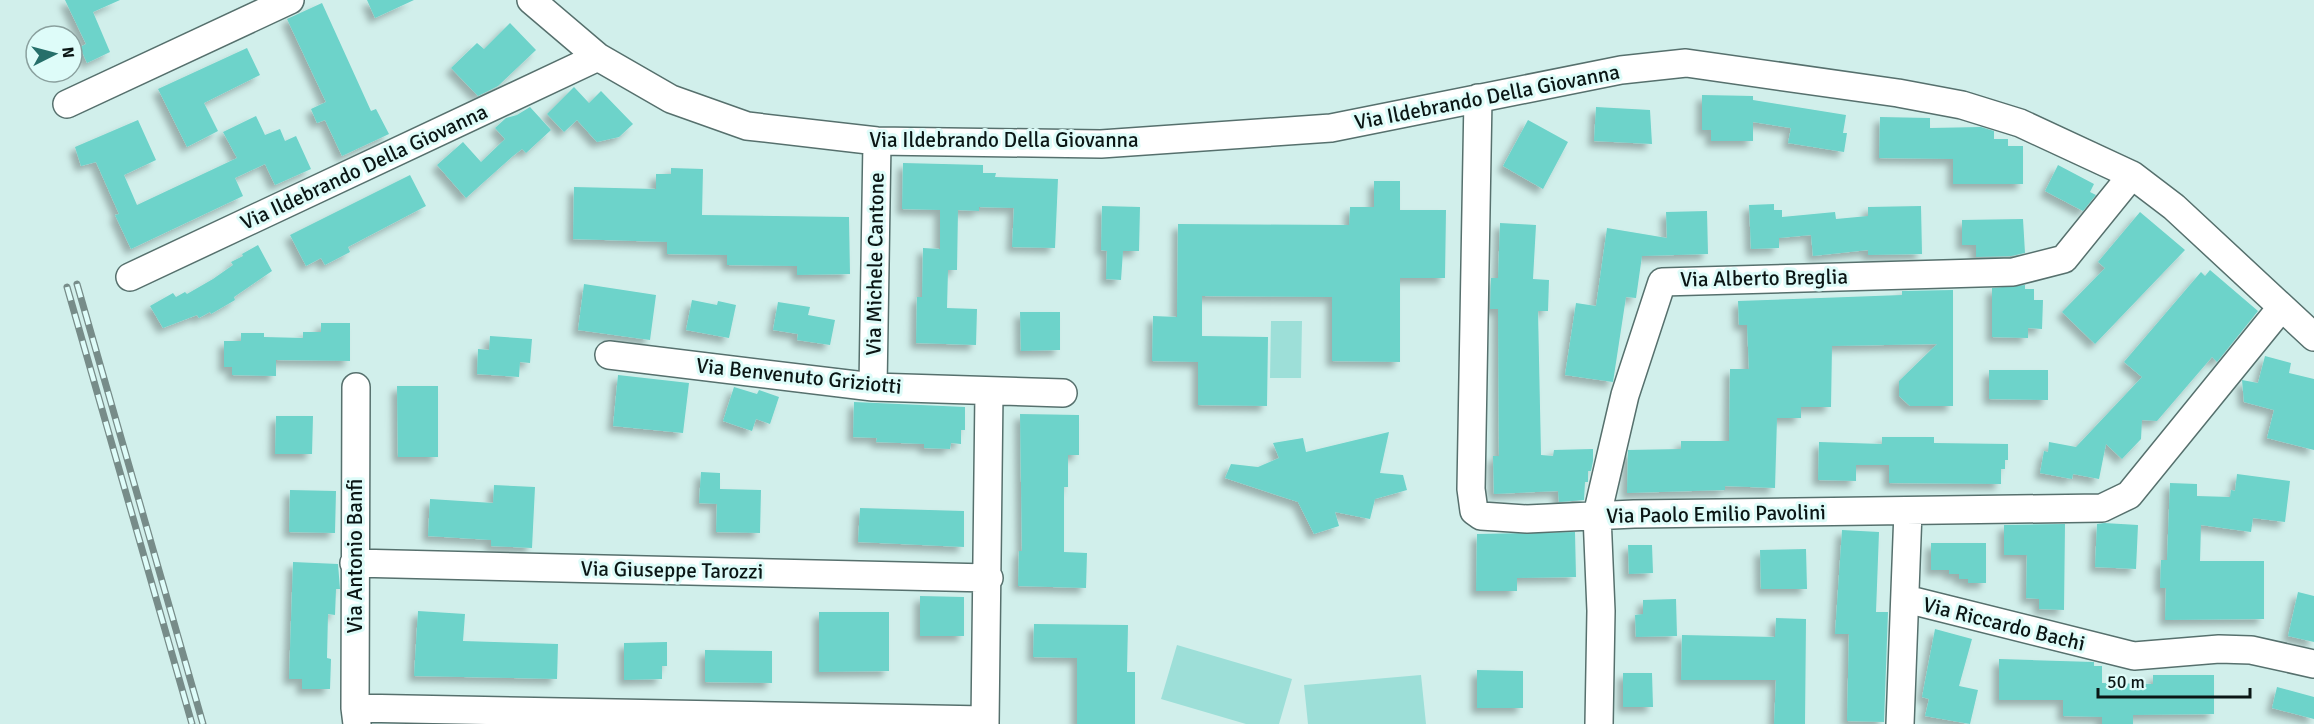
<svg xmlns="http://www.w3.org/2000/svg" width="2314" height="724" viewBox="0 0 2314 724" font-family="Signika,sans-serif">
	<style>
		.green { fill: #9ddfd8 }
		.building { fill: #6dd3ca; filter: url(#shadow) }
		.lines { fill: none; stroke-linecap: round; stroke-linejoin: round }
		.minor-casing { stroke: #56706d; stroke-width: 30 }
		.minor { stroke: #fff; stroke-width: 27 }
		.rail-casing { stroke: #778c89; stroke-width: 7 }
		.rail { stroke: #defcf9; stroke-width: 4.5; stroke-dasharray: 14; stroke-linecap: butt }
		.labels { text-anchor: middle; stroke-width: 6; stroke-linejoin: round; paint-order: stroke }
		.street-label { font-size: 21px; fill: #0b1615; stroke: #defcf9 }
	</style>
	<defs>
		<filter id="shadow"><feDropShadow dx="-5.5" dy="5.5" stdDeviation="3" flood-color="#0004"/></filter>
	</defs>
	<rect width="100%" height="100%" fill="#d1efeb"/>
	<!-- green -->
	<path class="green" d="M1271,321H1302L1301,378H1270Z
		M1177,645L1292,679L1279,724H1246L1161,699Z
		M1421,675L1426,724H1308L1304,685Z"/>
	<!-- building -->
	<path class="building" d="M65,0H120L93,12L110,52L87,63L80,47L86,44Z
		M367,0H414L375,18Z
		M322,3L371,111L376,109L389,134L342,156L325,120L317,123L311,109L326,102L287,19Z
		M510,23L536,50L498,86L478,96L451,68L477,43L484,49Z
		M247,48L260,75L204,103L218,131L187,147L158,89Z
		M574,87L589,103L601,91L633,124L619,137L597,142L577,120L564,132L547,114Z
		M1702,95L1753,96V100L1846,115L1843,133H1847L1844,152L1788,143L1791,128L1753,122V141H1711V130H1702Z
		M530,107L551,130L526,153L522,149L513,156L466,198L437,165L463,142L481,162L505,139L495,128L506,118L517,115Z
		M1596,107L1650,110L1652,144L1594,141Z
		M256,116L265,135L280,129L285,141L296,136L311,169L275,185L265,164L235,178L243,196L131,249L115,215L119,214L96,162L81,166L75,147L138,120L156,160L124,175L137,205L237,158L223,132Z
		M1880,117L1930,118V128L1981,127L1994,131V139H2008V146H2023V184H1953V159L1879,158Z
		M1528,120L1568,142L1543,189L1503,166Z
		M903,163L983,165V173H996L995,177L1058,179L1055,248L1012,247L1014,208L979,207V211L958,210L957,270H948L947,308L977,309L976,345L916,343L917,297H922L923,248L940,249V210L902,209Z
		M2058,165L2094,184L2090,192L2096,195L2083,211L2045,191Z
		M671,168L703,169L702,215L849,217L850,274L797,275V266L727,265V255L667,254V242L573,239L574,187L656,189V174H671Z
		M410,175L426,206L348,247L350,252L325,265L321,258L306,266L290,235Z
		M1374,181H1400V210H1446L1445,278H1400V362L1332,361V297L1202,296V336L1268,337L1267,406L1198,405V362L1152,361L1153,316L1177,317L1178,224L1349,225L1350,207H1374Z
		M1774,204V210H1782V217L1835,212L1836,219L1868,216V207L1921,206L1922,254L1868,255V250L1813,256L1811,235L1779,238V248L1751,249L1749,205Z
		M1102,206L1140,207L1139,251H1123L1121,280L1106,279L1107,251L1101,250Z
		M1707,211L1708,254L1642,256L1636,298L1626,297L1613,382L1565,375L1576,303L1596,306L1607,228L1667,238L1666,212Z
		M2140,212L2185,250L2095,344L2062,312L2105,268L2098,262Z
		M2023,219L2025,253L2011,256L1976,257V245H1962V220Z
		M1500,223L1536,225L1533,279L1549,280L1548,311H1538L1541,455L1553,456L1554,450L1593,449V461L1591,471H1588V482H1585L1584,500L1559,502L1558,491L1494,494L1493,456H1499L1498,309H1490L1491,278H1498Z
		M258,245L272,271L234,297L235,300L211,314L210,312L199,318L197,315L163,328L150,306L173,293L176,297L185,292L187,294L213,279L233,265L231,262L243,256L242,254Z
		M2210,270L2258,311L2217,362L2212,357L2157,421L2142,420L2141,439L2122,459L2106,444L2099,479L2073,474L2072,479L2040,473L2044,451L2048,452L2049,442L2076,447L2142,377L2124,362L2201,272L2205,276Z
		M584,284L656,295L650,340L578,330Z
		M2025,285V289H2034V300H2043L2042,329L2028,328V338L1992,337V288Z
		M1953,290V406H1910L1899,396V381L1937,344L1832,346L1831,407H1801V418H1777L1775,488L1725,486V490L1627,493L1628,450L1681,449V441H1729L1730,369H1749L1747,325H1739L1738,301L1902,295V291Z
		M692,300L717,305L718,301L736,305L729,338L686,330Z
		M778,302L810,307L808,315L835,320L830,345L797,340L798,334L773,330Z
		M1020,312H1060V350L1021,351Z
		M321,323H350V361L276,360V376L232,375V367H224V341H241V333H264V337L303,338V332H321Z
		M490,336L532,339L530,363L520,362L519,377L477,374L478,349L489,350Z
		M2265,356L2291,363L2289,373L2314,379V450L2267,438L2274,410L2244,402L2242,380L2258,383Z
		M1989,370H2048V400L1989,399Z
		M618,375L689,383L683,433L613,426Z
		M397,386H438V457H398Z
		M734,387L757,394L759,390L779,397L770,424L756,419L752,431L723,421Z
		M854,402L965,407V430H961V444L951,443L950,449L924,448V444L876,442L877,438L853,437Z
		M1020,414L1079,415V455H1068V487H1064V552L1087,553L1086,588L1018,586L1019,551H1022Z
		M276,416H313L312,454H275Z
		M1389,432L1380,473L1403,475L1407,490L1375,499L1370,519L1335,512L1339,526L1314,534L1298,502L1225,478L1231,464L1258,467L1279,458L1273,443L1303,438L1306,452Z
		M1882,437H1934V443L2008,444V460H2005V469H2001V484L1889,483V465H1856V481L1818,480L1819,442L1882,444Z
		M701,472L720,473V489L761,490L760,533L716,532L717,504L699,503Z
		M2237,474L2290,481L2285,522L2253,518L2251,532L2201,525L2200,561H2264V619L2165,620L2166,588H2160L2161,560H2167L2170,483L2197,484V496L2230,497L2231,490L2235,491Z
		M494,485L535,487L532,548L491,546V540L428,536L430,499L493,503Z
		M290,490L336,491L335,533L289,532Z
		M860,508L964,511V547L858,542Z
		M2104,523L2138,525L2136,569L2095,567L2097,524Z
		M2065,524L2064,610L2039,609V599L2026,598L2027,555H2004V525Z
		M1842,530L1879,532L1876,612H1888L1884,722L1847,721L1849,634H1835Z
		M1575,532L1576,577L1517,578V591H1476L1477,534Z
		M1931,543H1986V583H1968V579H1959V574H1949V570H1931Z
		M1628,545H1652L1653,573L1629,574Z
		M1806,549L1807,589H1761L1760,550Z
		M293,562L338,564L340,589H336L335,615L328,614L327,658L331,659L330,689H302V679H289Z
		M2298,592L2314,596V642L2288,636Z
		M920,596L964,597V636H920Z
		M1676,599L1677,636L1636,637L1635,615L1643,614V600Z
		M418,611L465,614L463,641L558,644L557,679L414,676Z
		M819,612H889V671L819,672Z
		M1776,618L1806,619L1805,724H1774L1776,680H1681L1682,635L1775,637Z
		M1034,624L1128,625L1127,672H1135V724H1077V658L1033,657Z
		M1935,629L1972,639L1959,686L1978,690L1970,724L1925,716L1929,699L1922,697Z
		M667,642V666H662V679L624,680V643Z
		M705,650L772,651V683L705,682Z
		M1999,659L2094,662V666H2102V683L2153,684V675H2214V714L2133,715V724H2102V717L2063,716V700H1999Z
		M1477,670L1523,671V708H1477Z
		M1623,673H1652L1653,707H1623Z
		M2277,687L2314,697V719L2272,708Z"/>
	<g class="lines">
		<defs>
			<path id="minor" d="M531,0L598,57L671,99L747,126L877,141L1101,144L1331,128L1621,70L1686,63L1898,93L1962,105L2020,123L2132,175L2174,207L2314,337
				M1478,98L1471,489L1474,511L1481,516L1527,519L1634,514L2102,508L2129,495L2281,308
				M67,104L290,0
				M130,277L598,57
				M609,355L873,387L1063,393
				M356,387L355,708L357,724
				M873,387L877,141
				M354,563L989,578
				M1906,599L2134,656L2219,649L2251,650L2314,664
				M355,708L985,720
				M985,724L989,392
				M1599,724L1601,611L1597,515L1625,395L1662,282L2013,272L2064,259L2132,175
				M1900,724L1908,511"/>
		</defs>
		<!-- minor casing -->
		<use href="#minor" class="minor-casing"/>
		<!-- minor -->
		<use href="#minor" class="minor"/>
		<defs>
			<path id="rail" d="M77,284L203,724
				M67,287L192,724"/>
		</defs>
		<!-- rail casing -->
		<use href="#rail" class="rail-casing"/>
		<!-- rail -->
		<use href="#rail" class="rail"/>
	</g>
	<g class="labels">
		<!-- street labels -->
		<g class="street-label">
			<text transform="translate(1487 97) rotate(-11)" y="7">Via Ildebrando Della Giovanna</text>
			<text x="1004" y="147">Via Ildebrando Della Giovanna</text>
			<text transform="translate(364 167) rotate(-25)" y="7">Via Ildebrando Della Giovanna</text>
			<text transform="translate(875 264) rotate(-89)" y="7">Via Michele Cantone</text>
			<text transform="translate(1764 278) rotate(-1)" y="7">Via Alberto Breglia</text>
			<text transform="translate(799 376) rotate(6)" y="7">Via Benvenuto Griziotti</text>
			<text transform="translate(1716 514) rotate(-1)" y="7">Via Paolo Emilio Pavolini</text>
			<text transform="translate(355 556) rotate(-90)" y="7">Via Antonio Banfi</text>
			<text transform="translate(672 570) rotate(1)" y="7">Via Giuseppe Tarozzi</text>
			<text transform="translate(2004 624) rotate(14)" y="7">Via Riccardo Bachi</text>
		</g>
	</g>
	<!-- north arrow -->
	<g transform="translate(54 54) rotate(84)"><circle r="28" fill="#defcf9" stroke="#8aa09e" stroke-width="1.5"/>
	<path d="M0-4.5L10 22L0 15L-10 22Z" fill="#266f6a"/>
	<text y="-9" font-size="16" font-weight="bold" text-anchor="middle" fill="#0b1615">N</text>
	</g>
	<!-- scale -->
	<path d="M2098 688v9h152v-9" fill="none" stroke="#0b1615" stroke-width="3"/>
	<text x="2107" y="688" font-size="18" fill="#0b1615" stroke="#defcf9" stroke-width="4.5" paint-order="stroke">50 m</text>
</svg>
